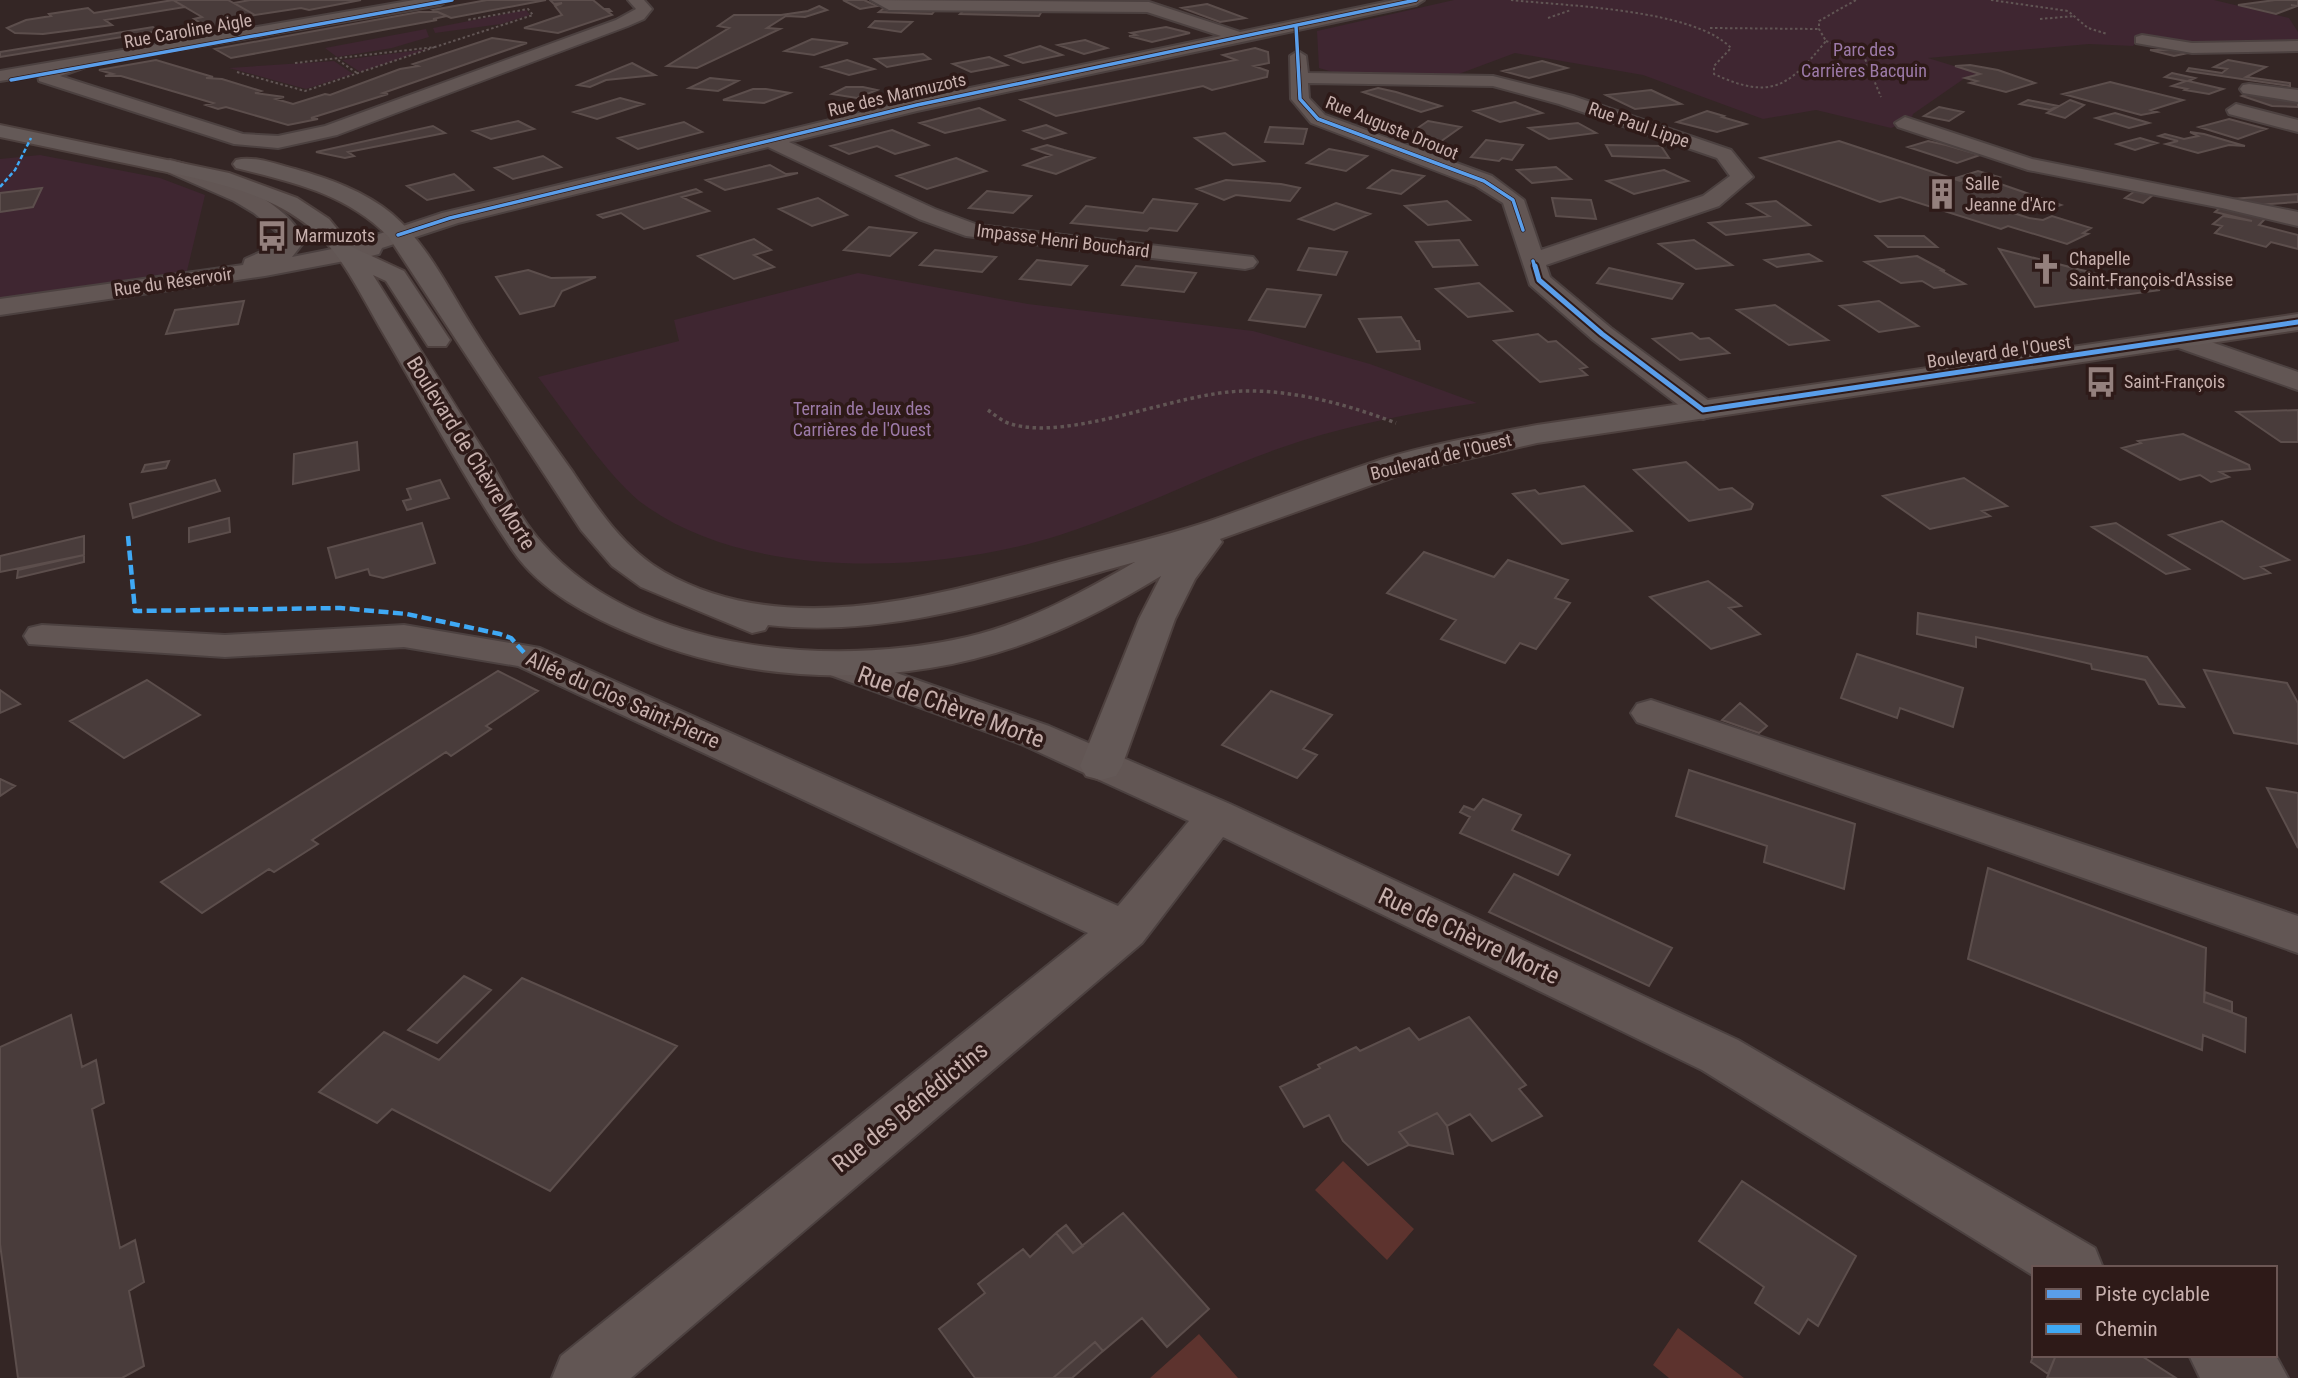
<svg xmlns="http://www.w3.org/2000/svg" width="2298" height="1378" viewBox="0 0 2298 1378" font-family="'Roboto Condensed',sans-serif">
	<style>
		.green { fill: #3f2631 }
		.water { fill: #5d332e }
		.building { fill: #493c3b; stroke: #5c4e4c; stroke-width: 2 }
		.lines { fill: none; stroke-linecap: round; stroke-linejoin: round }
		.minor-casing { stroke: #4c4140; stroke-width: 4 }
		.major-casing { stroke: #4e413f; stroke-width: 4 }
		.path-far1 { stroke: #615554; stroke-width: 2; stroke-dasharray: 2.5 2.5; stroke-linecap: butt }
		.path { stroke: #615554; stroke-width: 3.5; stroke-dasharray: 3.5 3.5; stroke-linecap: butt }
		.minor { fill: #625654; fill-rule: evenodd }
		.major { fill: #645957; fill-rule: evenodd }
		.quiet-far1 { stroke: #3fa9f5; stroke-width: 2.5; stroke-dasharray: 4.5 2.5; stroke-linecap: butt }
		.quiet { stroke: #3fa9f5; stroke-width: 4.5; stroke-dasharray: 10 4.5; stroke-linecap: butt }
		.cycleway-far1-casing { stroke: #2e1a18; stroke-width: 5 }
		.cycleway-casing { stroke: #2e1a18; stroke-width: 9 }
		.cycleway-far1 { stroke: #5a9eea; stroke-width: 3.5 }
		.cycleway { stroke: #5a9eea; stroke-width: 5 }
		.labels { text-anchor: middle; stroke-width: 7; stroke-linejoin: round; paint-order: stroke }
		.far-street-label { font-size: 18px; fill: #c7b0ad; stroke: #2e1a18 }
		.far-park-label { font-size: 18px; fill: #9c7aa8; stroke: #2e1a18 }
		.far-poi-label { font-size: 18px; fill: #c7b0ad; stroke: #2e1a18; text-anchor: start }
		.street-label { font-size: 21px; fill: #c7b0ad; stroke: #2e1a18 }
		.near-street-label { font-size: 24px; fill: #c7b0ad; stroke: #2e1a18 }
	</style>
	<rect width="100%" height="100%" fill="#342625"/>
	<!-- green -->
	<path class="green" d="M1454,0H2214L2289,18L2298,32V43L2199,44L2140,37L2133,46L2089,44L1928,58L1980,74L1965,78L1913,114L1911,120L1891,128L1816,110L1763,119L1643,75L1515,53L1456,75L1333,72L1319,68L1317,31Z
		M526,10L530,15L501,24L435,33L433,28Z
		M426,29L429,37L392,48L337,57L325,48Z
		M428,49L360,72L342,60Z
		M334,61L353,74L306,89L229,68Z
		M40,155L160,178L205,195L187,271L0,298V159Z
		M858,273L1028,304L1253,331L1370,364L1477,403C1417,412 1359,423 1301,441C1219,467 1142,509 1060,535C940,573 753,582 646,506C612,483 565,412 538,377L679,341L674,320Z"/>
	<!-- water -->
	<path class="water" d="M1343,1161L1414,1229L1387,1260L1315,1190Z
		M1678,1328L1744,1378H1669L1653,1365Z
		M1199,1334L1238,1378H1150Z"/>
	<!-- building -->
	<path class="building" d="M173,0H228L255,15L242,18L252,24L212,30L194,19L202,17Z
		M173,0L185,7L105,20L112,25L43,34L15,33L7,28L26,20L51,16L49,14L88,8L94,13Z
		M250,0H361L309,10L301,8L255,15L234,3Z
		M487,0H546L451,18L433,10Z
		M550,0H593L604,9H609L611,11H607L612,15L558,33L524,28L562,15L555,6L562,3L554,4Z
		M843,0H864L877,6L860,9Z
		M2275,0H2298V6L2291,5L2297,6L2276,14L2238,5Z
		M1207,4L1245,18L1220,22L1182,8Z
		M819,6L827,10L805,17L786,16L767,28L780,29L697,68L667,66L729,28L718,26L734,15H781L808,11Z
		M884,8L936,9L932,14L879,12Z
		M964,10L1042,11L1039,16L960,14Z
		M419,12H438L447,16L433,19L437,20L231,58L215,49Z
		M875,21L912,22L901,32L869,27Z
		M153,27L159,31L0,57V52Z
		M1166,27L1190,33L1152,42L1129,36L1136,35L1131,33Z
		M492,38L527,43L383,93L388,94L311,118L318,119L288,125L226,107L218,109L206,105L213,103L121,76H105L113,74L99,70L156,60L213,77L206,78L222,79L261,91L255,93L284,97L276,99L293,104L325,94L330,95L400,69L418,66L413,64Z
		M812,39L848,43L814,55L785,51Z
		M1085,40L1107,48L1084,54L1058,45Z
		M1040,46L1062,55L1023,63L1006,56Z
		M1255,48L1268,52L1269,63L1254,66L1268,71L1267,77L1212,90L1203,86L1056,116L1021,100L1236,60L1223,55Z
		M2150,50H2175L2188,53L2174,56Z
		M923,54L930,59L887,67L875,59Z
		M989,57L1007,65L971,72L953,64Z
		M847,60L874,69L849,75L822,67Z
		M2228,60L2266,67L2246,77L2290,83V86L2187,71L2189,68L2222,73L2227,69L2214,67Z
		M1542,61L1567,68L1529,78L1503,71Z
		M632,63L655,75L606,80L590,87L578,85Z
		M1970,65L1998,70L2035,83L2006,92L1970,83L1977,81L1965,78L1980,74L1955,66Z
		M2172,73L2195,78L2188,81L2223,89L2209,94L2185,90L2187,89L2172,86L2186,81L2165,77Z
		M710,78L738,81L718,91L689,88Z
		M2110,82L2183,100L2151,110L2157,112L2141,115L2063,94Z
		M846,87H863L877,90L857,98L832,94Z
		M1378,88L1396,92L1441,106L1421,112L1363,92Z
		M753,89H766L790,93L764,103L723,100Z
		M1651,90L1681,104L1635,109L1606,95Z
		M2256,91L2298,101V107L2272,106L2242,96Z
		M620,98L643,104L597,119L574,112Z
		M2028,100L2058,106L2050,110L2020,104Z
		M2070,100L2084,105L2065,118L2047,113Z
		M1515,102L1542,113L1500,122L1474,111Z
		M1939,107L1963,112L1949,121L1924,116Z
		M979,108L1004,120L945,133L920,123Z
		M1707,111L1724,116L1722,117L1746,124L1717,132L1677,122Z
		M2115,113L2149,123L2129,128L2096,118Z
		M2229,119L2266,129L2238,139L2199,127Z
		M518,121L534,129L491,139L473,131Z
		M1428,121L1461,127L1440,142L1406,136Z
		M684,122L702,132L638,149L618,138Z
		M1578,123L1596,133L1549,139L1529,128Z
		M1046,125L1065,133L1044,139L1024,131Z
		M433,126L445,133L348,152L354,156L345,158L316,152Z
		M1270,127L1307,129L1303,144L1265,142Z
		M892,130L928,145L895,154L877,146L849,154L831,146Z
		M2190,132L2204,134L2245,146L2229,145L2198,153L2166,144L2178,141L2159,136L2165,134L2184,139L2198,136Z
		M1225,133L1264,161L1233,165L1195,138Z
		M2140,138L2157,143L2135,150L2117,144Z
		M1486,140L1523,145L1512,160L1502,158L1499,161L1471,157Z
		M1839,141L1960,181L1963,180L1956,178L1978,171L1999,177L1989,180L2061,205L2055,207L2033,203L2013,208L1995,202L1988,205L2029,218L2043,220L2052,216L2091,228L2083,233L2088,234L2067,244L2008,226L2001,229L1900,197L1880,202L1761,158Z
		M1928,141L1946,145L1980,155L1957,163L1908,147Z
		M1047,145L1064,150L1094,158L1056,174L1024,165L1051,155L1033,149Z
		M1606,145L1661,146L1669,158L1612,156Z
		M1329,149L1367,156L1346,171L1307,163Z
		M543,156L561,167L513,179L495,168Z
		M956,158L986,171L927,189L897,176Z
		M770,165L786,174L798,173L725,190L706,180Z
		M1556,167L1571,179L1532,183L1517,170Z
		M1392,170L1424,176L1401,194L1368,188Z
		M1664,170L1688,181L1634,194L1607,181Z
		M454,174L473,190L427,200L407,186Z
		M1226,180L1281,184L1300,188L1290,201L1236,195L1224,200L1197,189Z
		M42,188L33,207L0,212V193Z
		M696,189L701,192L682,197L709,211L644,229L621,213L603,218L598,215Z
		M987,191L1031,196L1013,213L969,208Z
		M2135,191L2153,195L2143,203L2125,198Z
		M2298,194V202L2256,205L2231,199Z
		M818,198L847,215L812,226L779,209Z
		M1552,198L1591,200L1596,219L1556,216Z
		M1153,199L1197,204L1177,231L1150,228L1147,231L1071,223L1086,206L1143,213Z
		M1447,201L1470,220L1428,225L1405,206Z
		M1776,201L1810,225L1726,235L1709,223L1769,216L1748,204Z
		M1336,203L1370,214L1334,230L1299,219Z
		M2221,207L2268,216L2259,225L2298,235V249L2271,242L2266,247L2215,233L2222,226L2213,224L2223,216L2252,221L2215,212Z
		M869,227L916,233L890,256L844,250Z
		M1876,236H1924L1937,247H1888Z
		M754,239L771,250L754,255L774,267L734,279L698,256Z
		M1459,240L1477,265L1433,267L1416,242Z
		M1694,240L1732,265L1696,269L1659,244Z
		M1309,248L1347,252L1336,275L1298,270Z
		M1999,249L2160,290L2035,307Z
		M935,250L996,257L982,272L920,265Z
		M1809,254L1821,261L1777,267L1765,260Z
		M1917,256L1945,271H1942L1965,284L1934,288L1922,281L1901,283L1865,262Z
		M1037,260L1087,266L1071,285L1020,279Z
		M1136,266L1196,273L1184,292L1122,285Z
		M1609,268L1683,284L1672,299L1597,283Z
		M528,270L551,278L596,277L562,291L554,306L520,314L496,277Z
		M1479,283L1512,311L1468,317L1436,289Z
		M1267,289L1321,295L1305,327L1249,320Z
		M244,301L238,324L166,334L175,310Z
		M1879,301L1918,326L1879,332L1840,306Z
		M1775,305L1828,340L1789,345L1737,310Z
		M1401,317L1416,341H1419L1420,349L1377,352L1359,319Z
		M1692,333L1700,339L1709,338L1729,353L1680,360L1653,339Z
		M1538,334L1548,342L1556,341L1587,367L1580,369L1587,375L1540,382L1494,341Z
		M2298,410V442H2281L2237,412Z
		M2183,434L2249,465L2250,469L2220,472L2229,477L2211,482L2200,475L2180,480L2122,448L2141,443L2138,441Z
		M357,442L359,470L293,484L294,454Z
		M169,461L166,468L142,472L145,465Z
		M1686,462L1719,490L1732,488L1753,504L1751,509L1689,521L1634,470Z
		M1964,478L2007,506L1982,511L1990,516L1930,529L1883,496Z
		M215,480L220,491L133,518L130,504Z
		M440,480L449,498L407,510L403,501L411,499L407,489Z
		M1584,486L1632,531L1562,544L1513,494L1535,490L1539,494Z
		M229,518L230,532L189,542V528Z
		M2222,521L2289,560L2261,567L2270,573L2244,579L2169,535Z
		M422,523L435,563L383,578L370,575L368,569L336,578L328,548Z
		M2116,523L2189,569L2166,574L2092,527Z
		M84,536V555L0,572V556Z
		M1424,552L1494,577L1508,560L1568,580L1555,598L1570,603L1536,649L1520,643L1505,663L1441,639L1456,620L1387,593Z
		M84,555V562L17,578L18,570Z
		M1708,581L1741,606L1729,608L1760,634L1711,649L1650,597Z
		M1918,613L2147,657L2184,707L2159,704L2145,680L2092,669L2091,664L1976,637V647L1917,634Z
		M1857,654L1963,688L1953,727L1900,708L1897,718L1841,698Z
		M2204,670L2287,683L2298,703V744L2234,733Z
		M498,671L538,691L486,726L491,729L451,756L446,752L312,840L318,844L274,872L269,869L202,913L161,882Z
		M147,680L200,715L124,758L70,721Z
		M0,690L20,704L0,713Z
		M1271,691L1332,715L1303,749L1317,755L1297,778L1222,745Z
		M1740,703L1767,726L1759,733L1722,720Z
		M1689,770L1855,824L1844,889L1764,862L1767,846L1676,816Z
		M0,779L15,786L0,796Z
		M2267,788L2298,793V848Z
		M1483,799L1521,815L1512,830L1570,855L1558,875L1460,833L1470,817L1460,812L1464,806L1474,810Z
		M1988,868L2206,948L2204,1002L2246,1018L2245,1052L2203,1035L2202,1050L1968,959Z
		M1514,874L1672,948L1649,986L1489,912Z
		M464,976L491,990L437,1043L408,1030Z
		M522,978L677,1046L550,1191L392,1109L377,1123L319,1092L384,1032L439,1060Z
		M2205,992L2232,1002V1012L2204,1002Z
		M71,1015L82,1067L96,1060L104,1103L92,1109L120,1248L135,1240L144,1282L129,1291L144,1366L122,1378H18L0,1244V1047Z
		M1469,1017L1526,1085L1519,1089L1542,1116L1492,1141L1470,1114L1447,1126L1437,1113L1399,1132L1409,1145L1368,1165L1343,1141L1329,1115L1304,1127L1280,1087L1320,1068L1318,1065L1356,1047L1360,1051L1409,1028L1419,1040Z
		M1437,1113L1447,1126L1453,1154L1409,1145L1399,1132Z
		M1742,1181L1856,1256L1818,1326L1808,1319L1799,1334L1755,1303L1764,1287L1699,1241Z
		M1123,1213L1209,1309L1167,1347L1142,1318L1103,1351L1095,1342L1053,1378H975L939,1329L985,1293L978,1284L1023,1249L1030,1257L1056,1233L1073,1253Z
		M1066,1225L1083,1246L1073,1253L1056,1233Z
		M1095,1342L1103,1351L1072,1378H1053Z
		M2034,1353L2056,1355L2048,1374L2031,1362Z
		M2056,1355H2140L2176,1378H2047Z"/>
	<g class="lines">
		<defs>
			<path id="minor" d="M414,0H448L440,5L91,65L60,76L243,134L278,136L325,126L616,20L636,9L628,0H644L652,9L644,19L628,26L337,135L278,148L234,144L39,81L38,75L0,81V71Z
				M871,0L1149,2L1240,32L1394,0H1424L1416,5L917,111L789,142L935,209L978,225L1253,257L1257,262L1253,267L1245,269L966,236L919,219L768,147L458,223L382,248L379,254L371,256L265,276L0,315V299L243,265L245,259L279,244L278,233L254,213L234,201L163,170L160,166L163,162L170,160C207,169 295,202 303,243L292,257L337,248L442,213L917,99L1221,36L1147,12L889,10Z
				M2142,35L2192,43L2298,41V51L2192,53L2136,43V37Z
				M1298,51L1306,56L1308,73L1493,76L1573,96L1731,150L1753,177L1719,206L1546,265L1550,277L1611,328L1713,404L1718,410L1713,416L1703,419L1693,416L1593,340L1530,285L1503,203L1476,186L1311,123L1291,99L1290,56ZM1308,83L1493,86L1559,104L1717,158L1730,176L1703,196L1541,250L1524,200L1492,176L1325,115L1309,98Z
				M2249,84L2298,90V102L2243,93L2240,89L2243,85Z
				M2236,104L2298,120V132L2229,114L2227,110Z
				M1905,117L2032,159L2298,212V226L2222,208L2028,170L1898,127L1895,123Z
				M2182,332L2298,372V390L2173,346L2169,340L2173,334Z
				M42,625L225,635L404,625L540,648L1118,906L1189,821L1021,744L822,672L816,664L822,656L835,652L848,656L1049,726L1230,804L1738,1040L2095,1248L2103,1268H2034V1276L1702,1070L1223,837L1142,943L631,1378H552L561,1356L1088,933L518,666L404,647L225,657L29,644L24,636L29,628Z
				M1651,700L2298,916V953L1637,722L1631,713L1637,704Z
				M2275,1354L2288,1378H2200L2189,1355Z"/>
			<path id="major" d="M0,125L229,173L297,198L329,219L352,247L404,271L450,340L446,346H428L386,281L373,275C412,336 450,397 488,458C505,486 520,519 542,543C638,653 834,668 967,637C1027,623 1083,592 1135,562C1016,595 894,639 768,625L765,630L752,633L641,587L612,566L581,530L388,236C345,193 292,182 236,168L233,164L236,160C254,155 278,165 295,169C330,179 364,191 392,214C427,244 448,288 472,326C503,376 538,423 572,471C597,508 624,549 664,572C785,641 935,596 1059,562C1108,549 1159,538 1207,522C1265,502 1322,479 1380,460C1431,444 1484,435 1537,425L2298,314V330L1537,443L1405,473L1220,539L1222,542L1195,579L1175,619L1122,766L1116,776L1101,780L1086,776L1080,766L1139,619L1161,576C1123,599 1083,621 1042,637C914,688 761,689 634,635C591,617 540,591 513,551C464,479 423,400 379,326C360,293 340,251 310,227C262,188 197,179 139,166C92,156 46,147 0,137Z"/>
		</defs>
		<!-- minor casing -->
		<use href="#minor" class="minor-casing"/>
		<!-- major casing -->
		<use href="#major" class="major-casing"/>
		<!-- path-far1 -->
		<path class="path-far1" d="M1511,0C1566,6 1694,9 1731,48L1714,66V74C1772,101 1789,86 1826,41L1819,29V21L1856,0
			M1991,0L2068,11L2088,28L2107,34
			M1548,18L1571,10
			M2040,19L2075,16
			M1710,28L1819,29
			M1826,41L1863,54L1881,97
			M338,60L357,73
			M295,63L435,47L533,15L528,9L467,20
			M237,72L305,91L435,47"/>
		<!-- path -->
		<path class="path" d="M988,410C995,415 1003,422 1011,424C1071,442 1177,392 1244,391C1295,390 1349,405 1396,423"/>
		<!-- minor -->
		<use href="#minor" class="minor"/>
		<!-- major -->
		<use href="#major" class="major"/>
		<!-- quiet-far1 -->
		<path class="quiet-far1" d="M0,187L15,170L31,138"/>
		<!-- quiet -->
		<path class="quiet" d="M128,536L135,611L340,608L407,614L500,634L511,638L527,656"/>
		<defs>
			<path id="cycleway-far1" d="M1296,26L1300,99L1318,119L1484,181L1513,200L1523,230
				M11,80L452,0
				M398,235L450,218L917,105L1416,0
				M1533,261L1535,268"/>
			<path id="cycleway" d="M1535,266L1539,280L1602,334L1703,410L2298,322"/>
		</defs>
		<!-- cycleway-far1 casing -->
		<use href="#cycleway-far1" class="cycleway-far1-casing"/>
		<!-- cycleway casing -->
		<use href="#cycleway" class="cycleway-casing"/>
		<!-- cycleway-far1 -->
		<use href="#cycleway-far1" class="cycleway-far1"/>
		<!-- cycleway -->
		<use href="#cycleway" class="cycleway"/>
	</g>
	<!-- icons -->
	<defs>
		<symbol id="building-bare" viewBox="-9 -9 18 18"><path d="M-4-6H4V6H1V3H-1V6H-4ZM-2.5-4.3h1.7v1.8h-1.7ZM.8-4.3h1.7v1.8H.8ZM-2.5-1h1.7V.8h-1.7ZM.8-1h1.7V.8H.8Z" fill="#94807d" stroke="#2e1a18" stroke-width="2.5" paint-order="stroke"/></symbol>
		<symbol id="bus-bare" viewBox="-9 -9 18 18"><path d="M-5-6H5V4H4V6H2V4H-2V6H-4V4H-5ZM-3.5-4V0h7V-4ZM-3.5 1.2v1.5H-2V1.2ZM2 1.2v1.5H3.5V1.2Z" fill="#94807d" stroke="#2e1a18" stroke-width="2.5" paint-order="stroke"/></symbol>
		<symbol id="church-bare" viewBox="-9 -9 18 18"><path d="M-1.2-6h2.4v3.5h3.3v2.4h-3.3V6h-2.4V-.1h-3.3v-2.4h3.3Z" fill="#94807d" stroke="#2e1a18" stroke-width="2.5" paint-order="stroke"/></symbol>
	</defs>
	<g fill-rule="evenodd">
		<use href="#building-bare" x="1920" y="172" width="44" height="44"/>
		<use href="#bus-bare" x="250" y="214" width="44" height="44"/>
		<use href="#church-bare" x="2024" y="247" width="44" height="44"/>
		<use href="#bus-bare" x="2079" y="360" width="44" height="44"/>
	</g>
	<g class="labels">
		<!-- far-street labels -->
		<g class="far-street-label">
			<text transform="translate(188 31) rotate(-10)" y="6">Rue Caroline Aigle</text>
			<text transform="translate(897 95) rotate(-13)" y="6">Rue des Marmuzots</text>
			<text transform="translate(1639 125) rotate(19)" y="6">Rue Paul Lippe</text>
			<text transform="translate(1392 128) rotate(22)" y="6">Rue Auguste Drouot</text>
			<text transform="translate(1063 241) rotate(7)" y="6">Impasse Henri Bouchard</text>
			<text transform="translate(173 282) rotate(-8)" y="6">Rue du Réservoir</text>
			<text transform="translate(1999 352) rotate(-8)" y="6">Boulevard de l'Ouest</text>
			<text transform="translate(1441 457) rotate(-14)" y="6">Boulevard de l'Ouest</text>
		</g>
		<!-- far-park labels -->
		<g class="far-park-label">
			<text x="1864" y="56">Parc des<tspan x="1864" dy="21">Carrières Bacquin</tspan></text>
			<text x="862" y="415">Terrain de Jeux des<tspan x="862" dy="21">Carrières de l'Ouest</tspan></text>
		</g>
		<!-- far-poi labels -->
		<g class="far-poi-label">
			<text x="1965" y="190">Salle<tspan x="1965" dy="21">Jeanne d'Arc</tspan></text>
			<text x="295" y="242">Marmuzots</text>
			<text x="2069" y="265">Chapelle<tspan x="2069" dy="21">Saint-François-d'Assise</tspan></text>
			<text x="2124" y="388">Saint-François</text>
		</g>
		<!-- street labels -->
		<g class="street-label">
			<text transform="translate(471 453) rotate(58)" y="7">Boulevard de Chèvre Morte</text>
			<text transform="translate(623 700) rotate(24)" y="7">Allée du Clos Saint-Pierre</text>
		</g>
		<!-- near-street labels -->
		<g class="near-street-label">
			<text transform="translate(951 707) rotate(20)" y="8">Rue de Chèvre Morte</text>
			<text transform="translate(1469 936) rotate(25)" y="8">Rue de Chèvre Morte</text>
			<text transform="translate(910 1107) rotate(-39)" y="8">Rue des Bénédictins</text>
		</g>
	</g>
	<!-- legend -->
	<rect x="2032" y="1266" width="245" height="91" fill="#2e1a18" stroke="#6b5654" stroke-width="2"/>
	<rect x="2046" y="1289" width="35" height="10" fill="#5a9eea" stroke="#6b5654" stroke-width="2"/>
	<text x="2095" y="1301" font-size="21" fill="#c7b0ad">Piste cyclable</text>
	<rect x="2046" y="1324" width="35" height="10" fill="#3fa9f5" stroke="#6b5654" stroke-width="2"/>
	<text x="2095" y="1336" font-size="21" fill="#c7b0ad">Chemin</text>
</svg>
